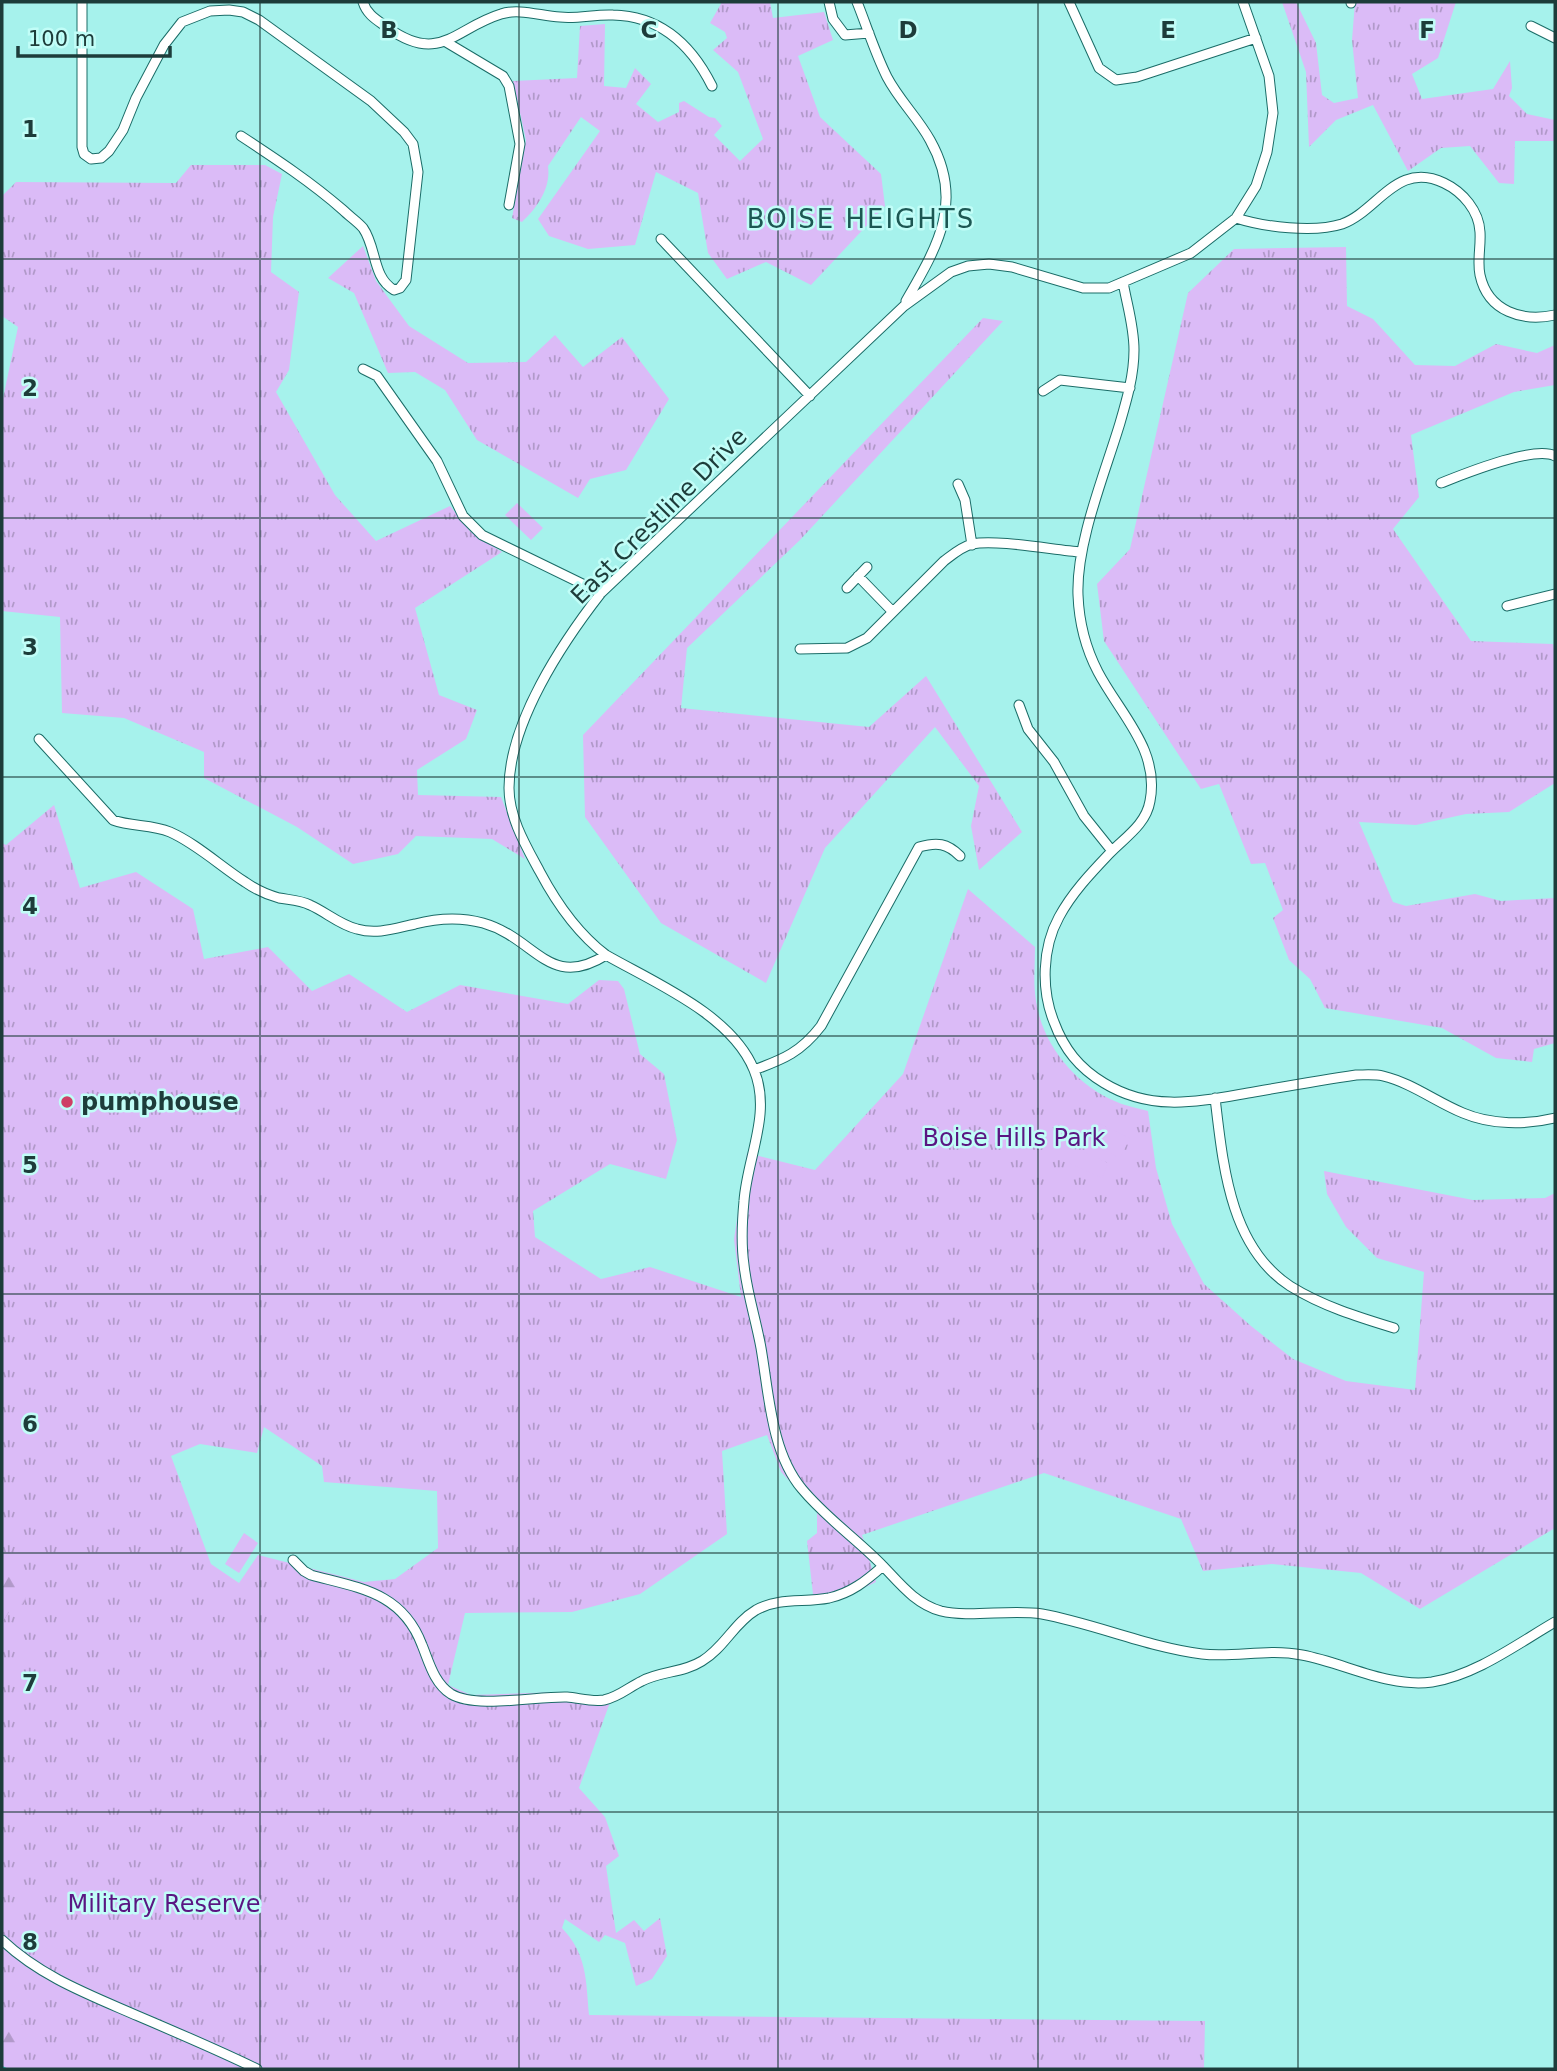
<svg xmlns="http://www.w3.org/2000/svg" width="1557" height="2071" viewBox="0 0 1557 2071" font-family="'DejaVu Sans',sans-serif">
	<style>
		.grass { fill: url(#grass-tufts); fill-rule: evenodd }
		.forest { fill: url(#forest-firs) }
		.pitch { fill: #dbbbf7 }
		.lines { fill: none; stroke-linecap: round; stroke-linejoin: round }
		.stream { stroke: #18ddd3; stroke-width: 2.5 }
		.street-casing { stroke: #1a6c67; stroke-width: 11 }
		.street { stroke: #fff; stroke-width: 9 }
		.grid { fill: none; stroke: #1d3c3a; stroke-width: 2; stroke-opacity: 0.55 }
		.poi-dot { fill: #ce3f65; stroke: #c1fdf7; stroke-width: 2.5 }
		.labels { text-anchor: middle; stroke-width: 5; stroke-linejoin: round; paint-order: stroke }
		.street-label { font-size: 24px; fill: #1d3c3a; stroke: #c1fdf7 }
		.poi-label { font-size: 24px; font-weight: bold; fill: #1d3c3a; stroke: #c1fdf7; text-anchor: start }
		.park-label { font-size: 24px; fill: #5a1682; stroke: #c1fdf7 }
		.neighbourhood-label { font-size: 26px; letter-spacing: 2px; fill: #1c5753; stroke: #c1fdf7 }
		.grid-label { font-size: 23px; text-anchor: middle; font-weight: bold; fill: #1d3c3a; stroke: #c1fdf7; stroke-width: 5; stroke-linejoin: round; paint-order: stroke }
	</style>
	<defs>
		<pattern id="grass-tufts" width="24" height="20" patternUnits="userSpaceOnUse" patternTransform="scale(1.75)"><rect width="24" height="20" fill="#dbbbf7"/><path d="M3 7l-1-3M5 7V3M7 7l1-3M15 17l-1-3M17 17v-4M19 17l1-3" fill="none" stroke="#b199c9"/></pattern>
		<pattern id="forest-firs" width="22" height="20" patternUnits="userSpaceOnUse" patternTransform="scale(1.75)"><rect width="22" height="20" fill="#dbbbf7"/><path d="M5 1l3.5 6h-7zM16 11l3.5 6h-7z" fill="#b199c9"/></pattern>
	</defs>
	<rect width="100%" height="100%" fill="#a6f2ec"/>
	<!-- grass -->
	<path class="grass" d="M722,2H770L773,18L824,12L833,40L798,56L820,117L881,174L885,206L811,285L766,262L727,279L708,253L698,193L656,172L635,245L588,249L549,236L538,219L600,131L581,117L548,166C551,188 538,207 522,222L512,218L526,140L513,81L577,78L580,26L605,24L604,86L626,88L635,68L651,84L636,104L658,122L679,112V103L684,101L709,117L715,118L722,126L714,135L740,161L763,139L738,72L713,50L727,38L725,32L710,23Z
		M1282,2H1296L1316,43L1322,95L1334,103L1358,98L1352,40L1355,2H1456L1438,58L1412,74L1422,99L1493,89L1510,61L1512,88L1509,96L1527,114L1555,120V141H1515L1514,184L1499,183L1470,146L1441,148L1408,171L1373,105L1336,120L1309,147L1306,72Z
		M191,165H265L282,174L273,217L271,272L299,292L289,370L276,392L335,495L376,541L450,506L471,532L502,552L415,608L439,695L477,710L466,739L417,770L418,795L501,797L525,859L492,839L416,836L398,854L353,864L297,827L204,778V752L124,718L62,713L60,617L2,611V403L18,327L2,316V196L16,182L176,183Z
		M363,246L376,281L409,326L468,363L526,362L555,335L583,367L622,337L669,399L626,470L590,479L578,498L477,440L445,390L415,372L388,373L354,293L328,278Z
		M1346,247L1347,306L1373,319L1415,365L1455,366L1496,344L1537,353L1555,345V385L1514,392L1411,435L1419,497L1393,529L1471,641L1553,644L1555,653V783L1509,812L1466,814L1416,825L1359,822L1393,902L1406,906L1475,894L1501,901L1555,898V1043L1534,1049L1532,1062L1496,1058L1442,1028L1325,1008L1310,979L1289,960L1273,918L1283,910L1265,863L1251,864L1219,784L1201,789L1104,641L1097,584L1130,549L1188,293L1234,249Z
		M983,318L1003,321L800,540L687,648L681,708L869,727L926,676L1022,832L979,870L971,826L979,786L935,727L825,848L766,983L661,923L585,817L583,735Z
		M54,805L80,888L136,872L193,909L204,959L268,947L312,991L349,974L407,1012L460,985L568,1004L599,980L618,981L624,989L640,1054L664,1074L677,1140L666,1179L610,1164L533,1211L535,1237L601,1279L650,1267L741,1297L734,1239L747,1153L815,1170L903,1074L968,889L1035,947C1035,965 1033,983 1036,1001C1042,1044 1076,1086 1117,1102C1126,1106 1138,1108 1148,1111L1156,1168L1172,1224L1204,1284L1251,1326L1293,1359L1346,1381L1415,1390L1424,1272L1377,1258L1346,1227L1327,1194L1324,1171L1473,1200L1545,1198L1555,1193V1528L1420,1609L1361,1573L1272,1564L1203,1571L1181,1519L1044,1473L862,1535L876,1582L835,1602L814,1603L807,1541L817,1533V1511L781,1472L767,1435L722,1451L727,1534L640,1594L572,1612L465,1613L448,1685L471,1695L562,1692L597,1697L613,1694L579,1788L605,1817L619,1856L606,1866L616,1933L634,1920L644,1931L660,1918L667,1956L652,1979L636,1986L625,1943L605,1935L599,1942L565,1919L562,1928C587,1954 586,1980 589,2015L1205,2021L1204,2069H2V843L6,845ZM264,1427L322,1466L324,1482L437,1491L438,1548L395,1579L364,1582L258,1555L239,1583L211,1564L171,1456L200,1444L257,1453Z"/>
	<!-- forest -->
	<path class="forest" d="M2,1575L20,1580C28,1592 27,1599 20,1612H9L2,1623Z
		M6,2016C18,2020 31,2028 32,2041L2,2052V2017Z"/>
	<!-- pitch -->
	<path class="pitch" d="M517,503L543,528L531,540L505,515Z
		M1094,1121L1130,1138L1120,1158L1085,1142Z
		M1076,1148L1108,1163L1102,1178L1069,1163Z
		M244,1533L258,1543L239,1573L225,1564Z"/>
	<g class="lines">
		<!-- stream -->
		<path class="stream" d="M2,2067L6,2069"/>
		<defs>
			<path id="street" d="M82,2V147L84,154L91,159L101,158L109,151L123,130L136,98L164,45L182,22L210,11L229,10L243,12L259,20L371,101L404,132L413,144L418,172L406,280L400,288L394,290C372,277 377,248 363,228C358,222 349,216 343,210C311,182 276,159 241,136
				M363,2C367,15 377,20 388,28C440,65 455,28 501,14C519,8 541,16 560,17C578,19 595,14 613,15C662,16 692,46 712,86
				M829,2L833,19L845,35L869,33
				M857,2C867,27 875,53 887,77C899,100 918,118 930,140C965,202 937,247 906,301
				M1069,2L1099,68L1116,80L1137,77L1256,38
				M1351,2V3
				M1531,26L1555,38
				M446,42L503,76L509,86L520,144L509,205
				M1236,218C1264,227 1314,233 1342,224C1378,211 1397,160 1444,183C1463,192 1479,211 1480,232C1481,247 1477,261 1480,275C1488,312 1523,322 1555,315
				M661,239L810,396
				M1123,282C1127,305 1134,326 1134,350C1134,375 1127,399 1120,423C1105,473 1076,543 1078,595C1079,621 1086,649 1098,672C1120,714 1160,750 1150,801C1146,825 1124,838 1109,854C1090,874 1072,893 1059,917C1042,948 1041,990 1054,1022C1064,1049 1079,1068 1104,1083C1153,1113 1200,1101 1254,1092C1288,1086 1322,1080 1356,1075C1365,1075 1375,1074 1383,1076C1412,1083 1436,1102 1463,1113C1491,1125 1526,1125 1555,1118
				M363,369L377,376L437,461L463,516L482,535L601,593
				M1043,391L1060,380L1130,388
				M1441,483C1464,474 1534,445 1555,456
				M958,484L965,500L972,545
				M858,576L893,612
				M847,588L867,567
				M1507,606L1555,594
				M800,649L847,648L867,638L944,561C952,555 961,547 972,544C996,539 1054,550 1081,552
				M1019,705L1028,729L1054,762L1084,816L1112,851
				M39,739L113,820C132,827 151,824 170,832C197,844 220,866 245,882C255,889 268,895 279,898C290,900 300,900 310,905C326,912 340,925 357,929C377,935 396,928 415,924C438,918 461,917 483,923C536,938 549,991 606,955
				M754,1070C784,1059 801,1052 821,1026L919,847C937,842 947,843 960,856
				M1215,1098C1223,1163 1229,1246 1290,1286C1322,1306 1358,1317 1394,1328
				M293,1560L304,1571L311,1575C359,1588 402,1592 422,1645C429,1662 434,1683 451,1694C476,1709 537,1696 567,1697C579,1698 592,1702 604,1700C619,1697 629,1687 642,1681C661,1671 683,1673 702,1661C724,1648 734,1623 756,1610C780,1597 803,1603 829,1598C851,1593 866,1581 883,1566C901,1585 916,1604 941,1611C969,1618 1011,1609 1042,1614C1096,1624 1147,1647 1202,1654C1235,1658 1268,1648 1302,1655C1345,1663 1388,1688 1432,1682C1476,1675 1517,1644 1555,1622
				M883,1566C858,1540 826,1518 802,1489C771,1452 769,1394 761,1348C756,1320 747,1293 744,1265C741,1244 742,1222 744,1201C747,1158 772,1113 754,1070C732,1015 655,983 606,955C577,933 557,904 540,872C526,846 509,818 509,788C509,723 562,643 601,593L904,306L951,272L968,266L989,264L1012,267L1083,288H1109L1191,253L1236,218L1256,186L1267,152L1273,113L1269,76L1243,2
				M2,1940C41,1977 90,1995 138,2016C178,2033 218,2050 257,2069"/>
		</defs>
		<!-- street casing -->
		<use href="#street" class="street-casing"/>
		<!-- street -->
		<use href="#street" class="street"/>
	</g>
	<!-- grid -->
	<path class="grid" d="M260,2V2069M519,2V2069M778,2V2069M1038,2V2069M1298,2V2069M2,259H1555M2,518H1555M2,777H1555M2,1036H1555M2,1294H1555M2,1553H1555M2,1812H1555"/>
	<!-- markers -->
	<circle class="poi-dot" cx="67" cy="1102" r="7"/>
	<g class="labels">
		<!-- street labels -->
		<g class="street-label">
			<text transform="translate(659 516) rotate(-45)" y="8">East Crestline Drive</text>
		</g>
		<!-- poi labels -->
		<g class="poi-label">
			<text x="81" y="1110">pumphouse</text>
		</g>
		<!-- park labels -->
		<g class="park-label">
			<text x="1014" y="1146">Boise Hills Park</text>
			<text x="164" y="1912">Military Reserve</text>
		</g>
		<!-- neighbourhood labels -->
		<g class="neighbourhood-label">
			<text x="861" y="228">BOISE HEIGHTS</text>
		</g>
	</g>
	<g class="grid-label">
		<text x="389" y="38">B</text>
		<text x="649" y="38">C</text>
		<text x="908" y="38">D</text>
		<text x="1168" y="38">E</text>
		<text x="1427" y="38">F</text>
		<text x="30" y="137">1</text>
		<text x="30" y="396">2</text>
		<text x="30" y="655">3</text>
		<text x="30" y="914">4</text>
		<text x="30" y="1173">5</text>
		<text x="30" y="1432">6</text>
		<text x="30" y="1691">7</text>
		<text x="30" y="1950">8</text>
	</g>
	<!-- border -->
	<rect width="1557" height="2071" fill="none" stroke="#1d3c3a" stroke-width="7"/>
	<!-- scale -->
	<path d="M18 46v10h152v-10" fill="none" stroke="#1d3c3a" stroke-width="3.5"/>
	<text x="28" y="46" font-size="21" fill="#1d3c3a" stroke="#c1fdf7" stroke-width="5" paint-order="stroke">100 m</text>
</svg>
